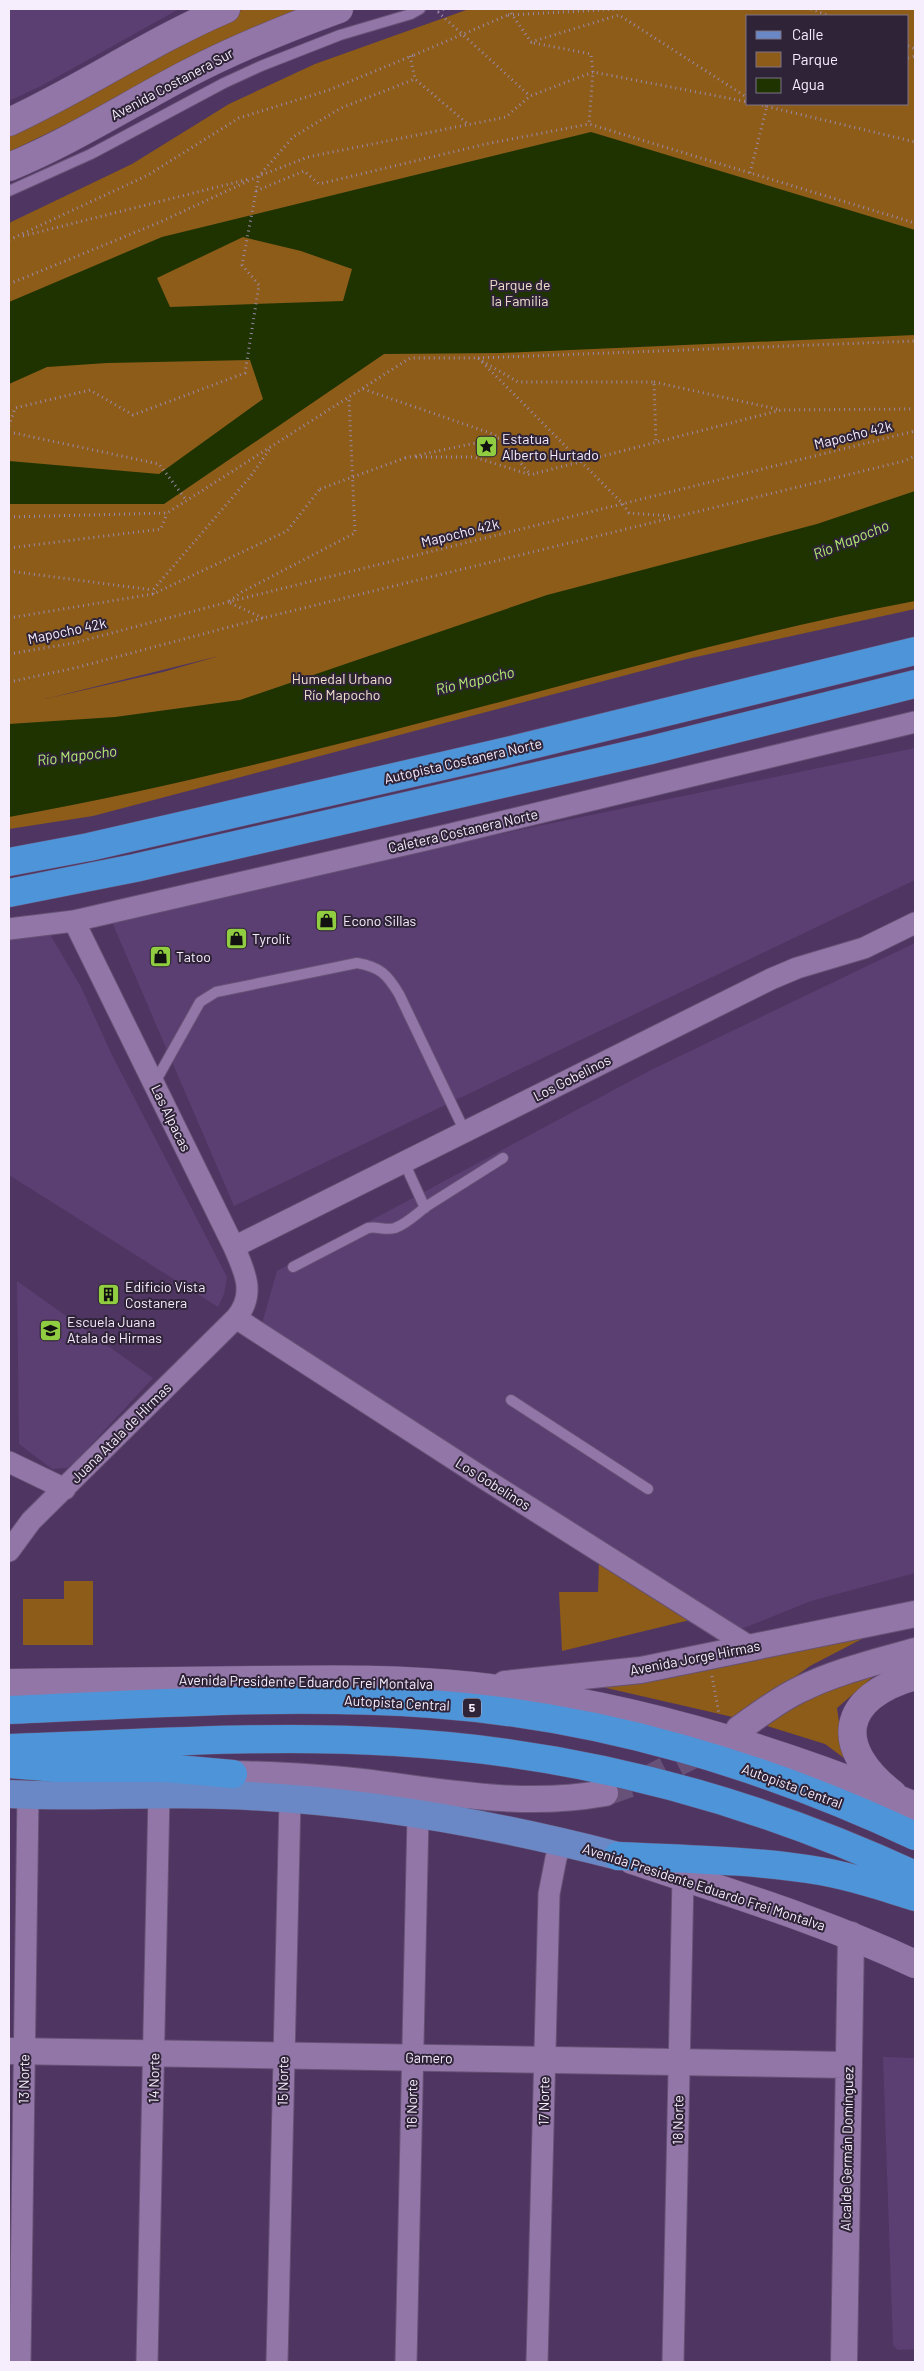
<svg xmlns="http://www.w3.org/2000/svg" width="924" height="2371" viewBox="0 0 924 2371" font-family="Barlow,sans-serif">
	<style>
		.built { fill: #5c3f72 }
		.green { fill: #8c5c18; fill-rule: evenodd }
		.water { fill: #1e3300; fill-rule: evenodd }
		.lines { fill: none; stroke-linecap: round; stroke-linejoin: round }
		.tertiary-tunnel { stroke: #685179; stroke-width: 26; stroke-dasharray: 26 13; stroke-linecap: butt }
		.service-casing { stroke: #665275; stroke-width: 12 }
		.minor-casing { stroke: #665275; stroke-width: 23 }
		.tertiary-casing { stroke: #665275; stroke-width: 28 }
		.secondary-casing { stroke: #665275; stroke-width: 29 }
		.primary-casing { stroke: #665275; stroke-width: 29 }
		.motorway-casing { stroke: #665275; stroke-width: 29 }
		.path { stroke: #9b89a9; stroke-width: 3; stroke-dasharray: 1 4; stroke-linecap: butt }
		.service { stroke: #9276a8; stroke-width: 10 }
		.minor { stroke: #9276a8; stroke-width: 21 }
		.tertiary { stroke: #9276a8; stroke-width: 26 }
		.secondary { stroke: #9276a8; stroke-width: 28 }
		.primary { stroke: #6988c5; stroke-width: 28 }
		.motorway { stroke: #4e94d9; stroke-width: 28 }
		.path-bridge { stroke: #9b89a9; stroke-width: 3; stroke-dasharray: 1 4; stroke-linecap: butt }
		.labels { text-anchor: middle; stroke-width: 4; stroke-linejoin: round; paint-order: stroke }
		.shield { fill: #2e2337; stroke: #bab0c2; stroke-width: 1 }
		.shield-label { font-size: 12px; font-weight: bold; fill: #f6edfd }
		.street-label { font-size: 14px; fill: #f6edfd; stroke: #2e2337 }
		.park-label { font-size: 14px; fill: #f2e0cd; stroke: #2e2337 }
		.poi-label { font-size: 14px; fill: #f6edfd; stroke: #2e2337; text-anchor: start }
		.water-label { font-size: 15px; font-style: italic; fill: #b2ea72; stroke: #2e2337 }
	</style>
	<rect width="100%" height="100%" fill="#4f3562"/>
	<!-- built -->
	<path class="built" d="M9,9H179L41,86L9,101Z
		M915,748V880L234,1206L109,915Z
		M48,931L81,987L111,1053L227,1277L224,1294L218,1307L9,1175V938Z
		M915,943V1573L811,1601L734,1632L261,1327L277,1271L651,1070Z
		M17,1281L153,1378L76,1461L67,1468L52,1469L19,1444Z
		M883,2057L915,2058V2349L898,2350L893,2345Z"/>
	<!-- green -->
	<path class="green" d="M244,9H303L9,152V129L187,33Z
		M469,9L915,10V609L687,659L93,816L9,829V223L132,164L229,104L315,64ZM748,16H908V104H748ZM219,656L163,672L45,699Z
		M599,1561L690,1620L562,1651L559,1592H598Z
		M64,1581H93V1645H23V1599H64Z
		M883,1628L810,1666L737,1718L602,1687Z
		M881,1670L837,1708L844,1758L825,1744L764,1725L820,1689Z"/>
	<!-- water -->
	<path class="water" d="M591,132L915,230V335L501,353L384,354L164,504H9V461L159,474L263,399L250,360L107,363L47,367L9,384V302L162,237ZM243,237L301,251L352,269L343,301L170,307L157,278Z
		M915,491V601C771,628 629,668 488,705C329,747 170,788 9,817V724L115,717L240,700L547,595L817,524Z"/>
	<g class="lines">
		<!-- tertiary-tunnel -->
		<path class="tertiary-tunnel" d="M605,1793L651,1777L714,1745"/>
		<defs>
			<path id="service" d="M9,191L91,154L224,83L261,66L340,35L411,14L420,9
				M154,1084L200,1002L216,992L357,963C380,967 387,974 399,994L465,1132
				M404,1162L425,1208
				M293,1267L368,1228C378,1226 385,1231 395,1228C408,1223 416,1214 427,1206C452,1190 478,1174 503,1158
				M511,1400L648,1489"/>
			<path id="minor" d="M9,929L74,921L447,835L915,722
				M234,1247L771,979L797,968L864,948L915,923
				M236,1318L477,1474L752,1648
				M9,1462L65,1489
				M9,1551L31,1521L236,1318C256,1294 245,1272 234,1247L74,921
				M20,2362L28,1795
				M147,2362L159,1794
				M277,2362L290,1799
				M406,2362L418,1815
				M537,2362L549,1894L556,1858L562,1842
				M673,2362L683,1877"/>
			<path id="tertiary" d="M505,1684L641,1670L915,1614
				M739,1729C759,1715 779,1699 801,1689C837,1671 877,1662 915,1651
				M233,1774C276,1775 319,1777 362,1782C446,1792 521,1808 605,1793
				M9,2051L849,2065
				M844,2362L851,1935"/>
			<path id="secondary" d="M9,122C83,88 151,41 226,9
				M9,167C70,142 126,106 185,75C235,49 286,28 339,9
				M9,1683C92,1682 176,1681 259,1680C331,1679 402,1678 473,1686C624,1703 775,1748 915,1806
				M893,1794C832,1747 840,1697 915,1676
				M632,1860C727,1892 824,1921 915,1964"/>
			<path id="primary" d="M9,1794C80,1798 152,1792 224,1795C356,1799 490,1823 618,1856"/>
			<path id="motorway" d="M9,862L89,847L499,753L915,651
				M9,893L135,868L651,750L915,684
				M9,1710C150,1704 291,1694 432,1704C599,1716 764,1765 915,1836
				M9,1748C137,1744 267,1734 395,1742C576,1752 751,1799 915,1875
				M9,1764L57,1768H166L233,1774
				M618,1856C685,1859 754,1860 820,1871C853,1877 884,1887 915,1897"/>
		</defs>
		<!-- service casing -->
		<use href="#service" class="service-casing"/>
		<!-- minor casing -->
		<use href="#minor" class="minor-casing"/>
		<!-- tertiary casing -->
		<use href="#tertiary" class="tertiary-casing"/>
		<!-- secondary casing -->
		<use href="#secondary" class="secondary-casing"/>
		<!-- primary casing -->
		<use href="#primary" class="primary-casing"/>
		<!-- motorway casing -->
		<use href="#motorway" class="motorway-casing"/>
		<!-- path -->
		<path class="path" d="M811,9L830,16
			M438,12L530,96
			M438,12L444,9
			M511,13L531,42L619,15L748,98
			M508,15L619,9
			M534,43L591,54L593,72L748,102
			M908,46L915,49
			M410,56L415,79L469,125
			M908,58L915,56
			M757,104L915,142
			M750,173L767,106L765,105
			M256,191L304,171L319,184L486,144L589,124L915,223
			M23,236L249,179
			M9,240L148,175L239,118L329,90L414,55
			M9,284L158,223L259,176L308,157L506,117L530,96L593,72L589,124
			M478,358L915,341
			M482,361L518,382H654L656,442
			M654,382L781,410
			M363,389L493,434L498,437
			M9,426L15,408L90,390L133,415L245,373L259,285L242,265L259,176L293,137L341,108L415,79
			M9,432L159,464L187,501
			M634,448L781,410L915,409
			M416,457H474L531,475L537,473
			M405,458L499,438L531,475
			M9,517L167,513L410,358H478L623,504L629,513L672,516
			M9,548L161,529L167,513
			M9,571L153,590
			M153,594V590L250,477L270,449
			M9,618L153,594L287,531L320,489
			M263,618L228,602L242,592L355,533L349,399
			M9,654L74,643L228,602L915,431
			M9,682L75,668L263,618L904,461L915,456
			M712,1676L719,1714"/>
		<!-- service -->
		<use href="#service" class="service"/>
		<!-- minor -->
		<use href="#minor" class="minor"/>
		<!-- tertiary -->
		<use href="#tertiary" class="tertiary"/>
		<!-- secondary -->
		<use href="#secondary" class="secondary"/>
		<!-- primary -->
		<use href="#primary" class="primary"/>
		<!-- motorway -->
		<use href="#motorway" class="motorway"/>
		<!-- path-bridge -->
		<path class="path-bridge" d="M414,55L508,15
			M537,473L634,448
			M320,489L405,458"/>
	</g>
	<!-- icons -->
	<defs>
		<symbol id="sight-square" viewBox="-11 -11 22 22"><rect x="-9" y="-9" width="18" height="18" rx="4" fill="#90cd40" stroke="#2e2337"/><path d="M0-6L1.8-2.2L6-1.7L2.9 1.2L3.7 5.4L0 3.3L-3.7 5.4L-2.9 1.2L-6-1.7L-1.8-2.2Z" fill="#111"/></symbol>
		<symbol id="shop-square" viewBox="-11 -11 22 22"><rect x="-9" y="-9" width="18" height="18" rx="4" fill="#90cd40" stroke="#2e2337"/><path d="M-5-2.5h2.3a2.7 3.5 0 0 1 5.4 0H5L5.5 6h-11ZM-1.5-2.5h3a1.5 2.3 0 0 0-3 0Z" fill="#111"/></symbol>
		<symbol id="building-square" viewBox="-11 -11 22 22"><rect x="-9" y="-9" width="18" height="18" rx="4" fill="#90cd40" stroke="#2e2337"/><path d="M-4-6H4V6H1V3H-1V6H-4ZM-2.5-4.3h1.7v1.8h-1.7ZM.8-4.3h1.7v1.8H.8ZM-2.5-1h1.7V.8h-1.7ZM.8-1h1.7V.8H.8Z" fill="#111"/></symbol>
		<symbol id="school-square" viewBox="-11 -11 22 22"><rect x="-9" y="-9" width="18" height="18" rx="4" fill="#90cd40" stroke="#2e2337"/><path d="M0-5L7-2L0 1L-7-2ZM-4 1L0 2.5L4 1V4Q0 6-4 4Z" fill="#111"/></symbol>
	</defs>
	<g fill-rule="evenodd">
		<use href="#sight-square" x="474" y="434" width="25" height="25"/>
		<use href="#shop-square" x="314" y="908" width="25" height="25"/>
		<use href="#shop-square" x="224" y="926" width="25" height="25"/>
		<use href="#shop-square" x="148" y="944" width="25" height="25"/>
		<use href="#building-square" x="96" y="1282" width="25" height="25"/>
		<use href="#school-square" x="38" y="1318" width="25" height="25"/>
	</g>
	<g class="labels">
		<!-- shield labels -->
		<rect class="shield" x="463" y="1698.5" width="18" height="19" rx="4"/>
		<g class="shield-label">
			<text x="472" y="1712">5</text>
		</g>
		<!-- street labels -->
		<g class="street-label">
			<text transform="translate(172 84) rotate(-28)" y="5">Avenida Costanera Sur</text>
			<text transform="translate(853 435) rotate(-14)" y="5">Mapocho 42k</text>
			<text transform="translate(460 533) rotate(-14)" y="5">Mapocho 42k</text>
			<text transform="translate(67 631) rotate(-12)" y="5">Mapocho 42k</text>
			<text transform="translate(463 761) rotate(-13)" y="5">Autopista Costanera Norte</text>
			<text transform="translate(463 831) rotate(-13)" y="5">Caletera Costanera Norte</text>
			<text transform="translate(572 1078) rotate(-27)" y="5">Los Gobelinos</text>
			<text transform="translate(171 1118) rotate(64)" y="5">Las Alpacas</text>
			<text transform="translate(121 1433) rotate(-45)" y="5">Juana Atala de Hirmas</text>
			<text transform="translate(493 1484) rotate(32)" y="5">Los Gobelinos</text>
			<text transform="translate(695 1658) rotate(-11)" y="5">Avenida Jorge Hirmas</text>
			<text transform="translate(306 1682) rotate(1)" y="5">Avenida Presidente Eduardo Frei Montalva</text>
			<text transform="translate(397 1703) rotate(3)" y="5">Autopista Central</text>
			<text transform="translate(792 1786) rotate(20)" y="5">Autopista Central</text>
			<text transform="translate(704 1887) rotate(18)" y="5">Avenida Presidente Eduardo Frei Montalva</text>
			<text transform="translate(429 2058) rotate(1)" y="5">Gamero</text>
			<text transform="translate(154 2078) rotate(-89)" y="5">14 Norte</text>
			<text transform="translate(24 2079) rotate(-89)" y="5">13 Norte</text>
			<text transform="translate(283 2081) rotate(-89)" y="5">15 Norte</text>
			<text transform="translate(544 2101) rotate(-89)" y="5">17 Norte</text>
			<text transform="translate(412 2104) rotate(-89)" y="5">16 Norte</text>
			<text transform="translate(678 2120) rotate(-89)" y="5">18 Norte</text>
			<text transform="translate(847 2149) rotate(-89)" y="5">Alcalde Germán Domínguez</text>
		</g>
		<!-- park labels -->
		<g class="park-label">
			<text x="520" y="290">Parque de<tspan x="520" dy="16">la Familia</tspan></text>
			<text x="342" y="684">Humedal Urbano<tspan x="342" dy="16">Río Mapocho</tspan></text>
		</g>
		<!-- poi labels -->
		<g class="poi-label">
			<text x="502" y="444">Estatua<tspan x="502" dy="16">Alberto Hurtado</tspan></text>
			<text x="343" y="926">Econo Sillas</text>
			<text x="252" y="944">Tyrolit</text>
			<text x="176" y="962">Tatoo</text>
			<text x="125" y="1292">Edificio Vista<tspan x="125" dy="16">Costanera</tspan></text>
			<text x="67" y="1327">Escuela Juana<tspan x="67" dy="16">Atala de Hirmas</tspan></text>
		</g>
		<!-- water labels -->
		<g class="water-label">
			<text transform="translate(851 540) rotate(-22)" y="5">Río Mapocho</text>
			<text transform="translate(475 681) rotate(-13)" y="5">Río Mapocho</text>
			<text transform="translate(77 756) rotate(-7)" y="5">Río Mapocho</text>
		</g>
	</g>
	<!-- border -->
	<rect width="924" height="2371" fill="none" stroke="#f6edfd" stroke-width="20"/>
	<!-- legend -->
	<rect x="746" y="15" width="162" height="90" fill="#2e2337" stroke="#7e7486"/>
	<rect x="756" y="31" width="25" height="8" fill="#6988c5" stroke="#7e7486"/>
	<text x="792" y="40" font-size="15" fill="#f6edfd">Calle</text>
	<rect x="756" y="52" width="25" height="15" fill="#8c5c18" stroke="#7e7486"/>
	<text x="792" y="65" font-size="15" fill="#f6edfd">Parque</text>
	<rect x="756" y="78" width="25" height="15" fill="#1e3300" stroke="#7e7486"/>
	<text x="792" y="90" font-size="15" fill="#f6edfd">Agua</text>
</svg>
